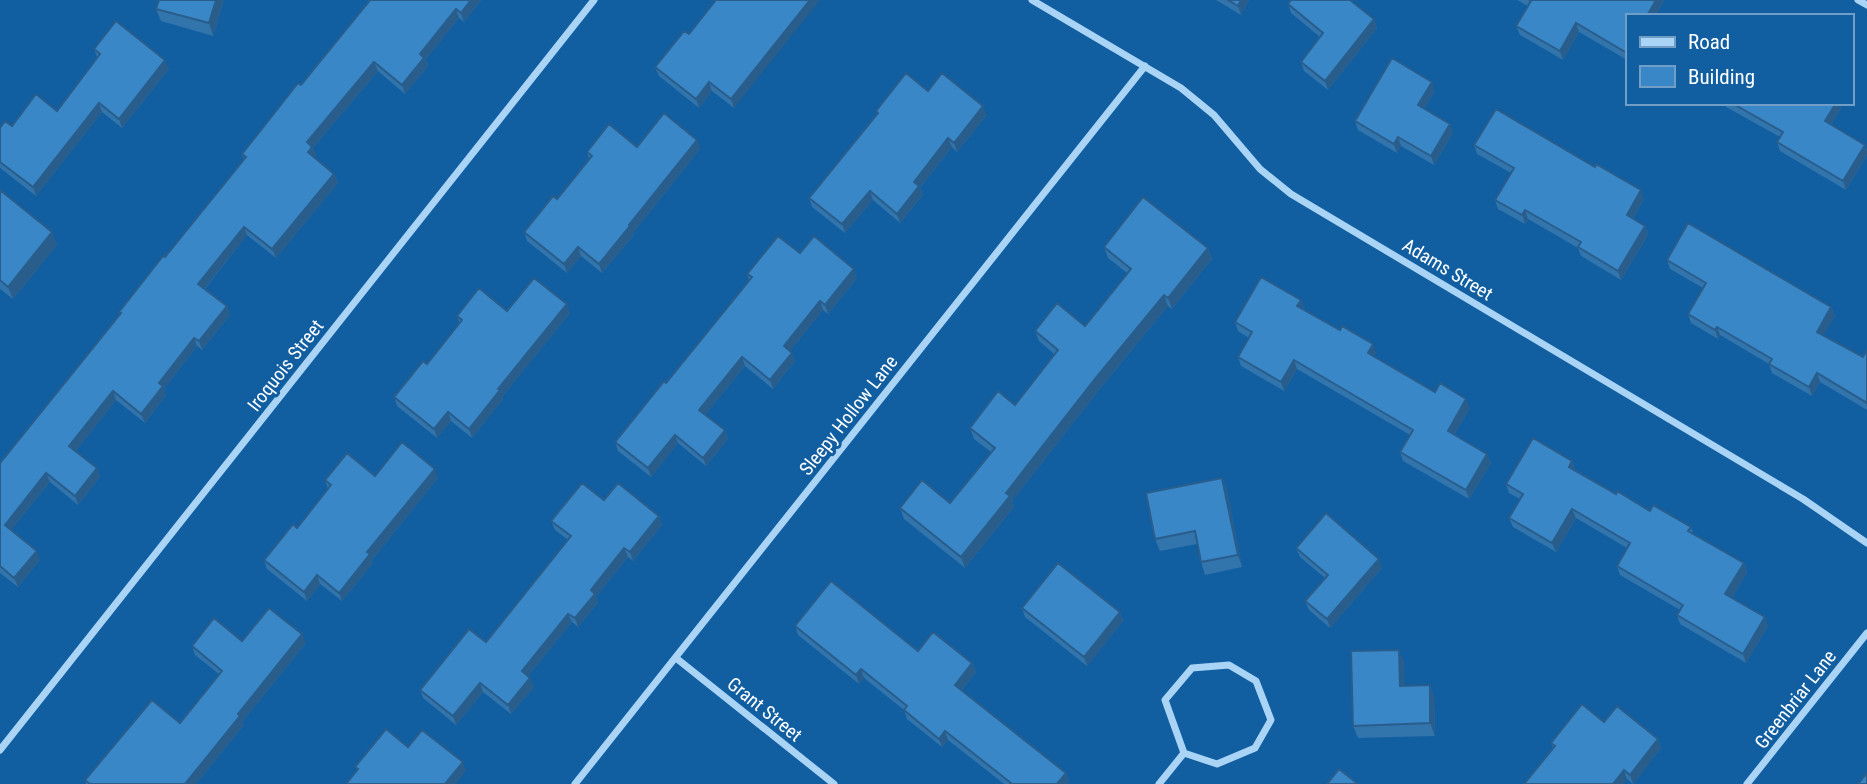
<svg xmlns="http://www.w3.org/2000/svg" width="1867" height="784" viewBox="0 0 1867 784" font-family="'Roboto Condensed',sans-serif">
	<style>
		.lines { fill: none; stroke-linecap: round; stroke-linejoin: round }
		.minor { stroke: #aad4f5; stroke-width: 7 }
		.wall { fill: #3274ac }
		.shaded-wall { fill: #295e8c }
		.building { fill: #3a87c8; stroke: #295e8c; stroke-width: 2 }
		.labels { text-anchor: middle; stroke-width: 6; stroke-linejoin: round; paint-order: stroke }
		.street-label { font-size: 19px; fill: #fff; stroke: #115ea1 }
	</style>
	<rect width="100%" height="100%" fill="#115ea1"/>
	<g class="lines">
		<!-- minor -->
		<path class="minor" d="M1032,0L1181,88L1214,115L1260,169L1291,194L1803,499L1867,543
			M1858,0L1867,5
			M676,658L834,784
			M1229,665L1256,681L1271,720L1255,748L1217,764L1184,753L1165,700L1192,668Z
			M0,750L594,0
			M575,784L1145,66
			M1159,784L1184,753
			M1747,784L1867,633"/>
	</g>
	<!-- wall -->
	<path class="wall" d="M159,0H224L213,36L161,21L156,9Z
		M370,0H481L464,22L459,18L425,60L428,66L405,94L378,71L313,148L316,156L314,157L334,174L338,183L276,258L247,235L205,289L227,306L230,315L202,350L197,346L164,389L166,395L145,423L116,400L76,451L100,477L78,505L50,482L11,530L40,560L18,587L0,573V463L120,314L119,312L165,257L244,160L242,154L301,85Z
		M716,0L734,108L712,91L699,108L659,76L655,67L689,34Z
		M1216,0H1249L1241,15Z
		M1517,0H1664L1655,16H1627V60L1579,32L1563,60L1520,35L1516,26L1528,6Z
		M1288,4L1374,19L1377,28L1328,90L1304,71L1301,62L1320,37L1291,13Z
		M94,49L169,69L122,128L102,112L36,196L0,168V128L12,126L57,111L97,57Z
		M928,91L987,115L957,152L952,147L920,188L923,195L900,223L873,200L845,233L812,207L809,198L877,114L876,111Z
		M1435,91L1424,109L1450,124L1453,133L1434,165L1401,146L1397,153L1358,130L1355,121Z
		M1725,103H1844L1831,125L1865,145L1867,151V155L1846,190L1780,151L1777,142L1780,137L1726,107Z
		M697,140L700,149L633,233L634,235L602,273L581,256L567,273L527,241L524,232L557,199L589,159L587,152Z
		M1474,145L1644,199L1633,219L1645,226L1648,235L1621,280L1581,256L1578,248L1528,219L1525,224L1498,209L1495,200L1511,173L1477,154Z
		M0,190L57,245L13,299L0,289Z
		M1104,247L1208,248L1212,259L1172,309L1168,306L1099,390L1012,501L1014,507L965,568L904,519L900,508L950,503L991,452L974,439L970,428L1015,405L1054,354L1039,341L1035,331L1085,326L1127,273L1108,258Z
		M800,253L857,278L828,314L823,310L790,351L795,361L773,389L745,366L705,415L725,430L728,439L706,466L678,443L651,477L618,451L615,442L666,383L749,280L747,274Z
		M1667,260L1831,307L1835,316L1823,335L1863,357L1867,350V410L1820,382L1812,396L1772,373L1769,364L1720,335L1718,339L1691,323L1688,314L1703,288L1670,269Z
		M1301,300L1304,309L1376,353L1374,356L1435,392L1470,408L1454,435L1487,454L1491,463L1469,499L1403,461L1400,452L1410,435L1297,369L1284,391L1241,366L1238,357L1249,338L1238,331L1235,322Z
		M507,311L570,313L502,397L503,399L472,438L451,421L437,438L397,406L394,397L427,364L460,324L457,316Z
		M1572,461L1575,470L1616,494L1650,511L1691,527L1693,533L1744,563L1747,572L1732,598L1768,626L1746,663L1680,624L1677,615L1680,610L1620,575L1617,566L1627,548L1576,518L1556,552L1513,527L1509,518L1520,499L1509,493L1506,484Z
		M375,476L438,478L372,560L373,563L342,601L320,584L307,601L267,569L264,560L297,528L328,489L325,480Z
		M1222,478L1227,490L1242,567L1205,575L1201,562L1197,544L1160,551L1155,539Z
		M604,500L659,516L662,525L633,561L628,557L596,597L598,603L578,627L572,622L528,676L530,678L534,687L511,714L483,692L456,725L423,698L420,690L486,642L568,540L555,530L551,521Z
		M1296,548L1382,568L1330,628L1309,610L1305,601L1325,578L1300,557Z
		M1022,608L1120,612L1123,621L1087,666L1025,617Z
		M795,626L972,663L976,672L962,690L1066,773L1069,781L1067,784H1004L948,740L942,747L907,719L904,710L864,678L859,684L798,635Z
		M242,641L306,643L242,722L244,725L196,784H86L85,780L180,723L219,674L195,655L192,646Z
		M1404,662V686L1430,685L1434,698L1435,736L1358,738L1353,726Z
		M1604,722L1658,739L1661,748L1633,784L1627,779L1553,748L1551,743Z"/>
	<!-- shaded-wall -->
	<path class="shaded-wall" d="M216,0H224L213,36L209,23Z
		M471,0H481L464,22L461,13Z
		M810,0H820L734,108L731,99Z
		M1241,0H1249L1241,15L1238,6Z
		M1656,0H1664L1655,16H1647Z
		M456,9L459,18L425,60L428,66L405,94L402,85L420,54Z
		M1374,19L1377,28L1328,90L1325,81Z
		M1576,23L1579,32L1563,60L1560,51Z
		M165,60L169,69L122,128L119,119Z
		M374,62L378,71L313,148L316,156L311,161L308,152L307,142Z
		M709,82L712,91L699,108L696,99Z
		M1432,82L1435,91L1421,114L1418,105Z
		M99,103L102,112L36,196L33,187Z
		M1836,103H1844L1828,130L1825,121Z
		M983,106L987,115L957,152L954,143Z
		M1450,124L1453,133L1434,165L1431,156Z
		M1398,137L1401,146L1397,153L1394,144Z
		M948,138L952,147L920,188L923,195L900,223L897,214L914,182Z
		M697,140L700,149L633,233L634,235L602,273L599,264L629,225Z
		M1865,145L1867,151V155L1846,190L1843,181Z
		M334,174L338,183L276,258L272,249Z
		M1641,190L1644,199L1630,224L1627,215Z
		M870,191L873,200L845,233L842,224Z
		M1525,210L1528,219L1525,224L1522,215Z
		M1645,226L1648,235L1621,280L1618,271Z
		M244,227L247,235L202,292L198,284Z
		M52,232L57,245L13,299L8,287Z
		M578,247L581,256L567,273L564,264Z
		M1208,248L1212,259L1172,309L1168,298Z
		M854,269L857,278L828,314L825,305Z
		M1164,295L1168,306L1099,390L1012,501L1014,507L965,568L961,557L1006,493L1095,379Z
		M1301,300L1304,309L1300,315L1297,306Z
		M820,301L823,310L787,355L784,346Z
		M567,304L570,313L502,397L503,399L472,438L469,429L498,389Z
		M227,306L230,315L202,350L199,341Z
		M1831,307L1835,316L1820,341L1817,332Z
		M1717,327L1720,335L1718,339L1715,330Z
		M194,338L197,346L164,389L166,395L145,423L141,414L159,383Z
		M1373,344L1376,353L1371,362L1368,353Z
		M792,353L795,361L773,389L770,380Z
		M742,357L745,366L702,419L699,410Z
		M1294,360L1297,369L1284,391L1281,382Z
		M1817,373L1820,382L1812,396L1809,387Z
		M113,391L116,400L73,455L69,446Z
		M1466,399L1470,408L1451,440L1448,431Z
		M448,412L451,421L437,438L434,429Z
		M725,430L728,439L706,466L703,458Z
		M675,435L678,443L651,477L648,468Z
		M1487,454L1491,463L1469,499L1466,490Z
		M1572,461L1575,470L1572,476L1569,467Z
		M97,468L100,477L78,505L75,496Z
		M435,469L438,478L372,560L373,563L342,601L339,593L367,552Z
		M46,473L50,482L8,534L5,525Z
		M1222,478L1227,490L1242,567L1238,555Z
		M1572,509L1576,518L1556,552L1552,543Z
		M659,516L662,525L633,561L630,552Z
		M624,548L628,557L596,597L598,603L578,627L575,618L591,590Z
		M37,551L40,560L18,587L14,578Z
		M1379,559L1382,568L1330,628L1327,619Z
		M1744,563L1747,572L1729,603L1725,594Z
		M317,575L320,584L307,601L304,592Z
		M1120,612L1123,621L1087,666L1084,657Z
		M568,614L572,622L525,680L522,671Z
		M1765,617L1768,626L1746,663L1743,654Z
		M302,634L306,643L242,722L244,725L196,784H185L238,714Z
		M1399,650L1404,662L1405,699L1400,686Z
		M972,663L976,672L959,694L955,685Z
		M861,669L864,678L859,684L856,675Z
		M530,678L534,687L511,714L508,705Z
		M480,683L483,692L456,725L453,716Z
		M1430,685L1434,698L1435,736L1430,723Z
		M945,731L948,740L942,747L939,739Z
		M1658,739L1661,748L1633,784L1630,775Z
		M463,762L466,771L456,784H445Z
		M1624,770L1627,779L1624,784H1613Z
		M1066,773L1069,781L1067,784H1057Z"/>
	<!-- building -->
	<path class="building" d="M159,0H216L209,23L156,9Z
		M370,0H471L461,13L456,9L420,54L424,58L402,85L374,62L307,142L312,147L308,152L334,174L272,249L244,227L198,284L227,306L199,341L194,338L159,383L163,386L141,414L113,391L69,446L97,468L75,496L46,473L5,525L37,551L14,578L0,566V463L121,313L119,312L163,256L165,257L246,157L242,154L298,83L301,85Z
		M716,0H810L731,99L709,82L696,99L655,67L684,31L689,34Z
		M1228,0H1241L1238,6Z
		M1291,0H1350L1374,19L1325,81L1301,62L1323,33L1288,4Z
		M1529,0H1656L1647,16H1627V53L1576,23L1560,51L1516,26L1531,1Z
		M116,21L165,60L119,119L99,103L33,187L0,162V128L5,121L12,126L36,94L57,111L100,54L94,49Z
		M1392,58L1432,82L1418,105L1450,124L1431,156L1398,137L1394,144L1355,121Z
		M906,73L928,91L942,73L983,106L954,143L948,138L914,182L919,186L897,214L870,191L842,224L809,198L878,113L876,111Z
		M1732,103H1836L1825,121L1865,145L1843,181L1777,142L1783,132Z
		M1496,109L1595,167L1596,164L1641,190L1627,215L1645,226L1618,271L1578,247L1581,242L1525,210L1522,215L1495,200L1514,168L1474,145Z
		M664,113L697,140L629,225L630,226L599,264L578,247L564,264L524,232L553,196L557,199L592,156L587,152L609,124L637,147Z
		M0,190L52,232L8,287L0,280Z
		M1143,197L1208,248L1168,298L1164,295L1095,379L1006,493L1010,496L961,557L900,508L922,480L950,503L995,448L970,428L998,391L1015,405L1058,350L1035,331L1057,303L1085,326L1131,269L1104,247Z
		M1688,223L1831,307L1817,332L1863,357L1867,350V403L1817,373L1809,387L1769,364L1772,359L1717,327L1715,330L1688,314L1706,283L1667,260Z
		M778,236L800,253L814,236L854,269L825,305L820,301L784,346L792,353L770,380L742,357L699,410L725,430L703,458L675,435L648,468L615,442L664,381L666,383L752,277L747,274Z
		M1261,277L1301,300L1297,306L1340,330L1342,326L1373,344L1368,353L1435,392L1440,383L1466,399L1448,431L1487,454L1466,490L1400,452L1413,430L1294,360L1281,382L1238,357L1252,332L1235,322Z
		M534,278L567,304L498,389L500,390L469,429L448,412L434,429L394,397L423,361L427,364L462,320L457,316L479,288L507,311Z
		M1533,438L1572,461L1569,467L1616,494L1617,491L1650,511L1653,505L1691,527L1688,531L1744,563L1725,594L1765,617L1743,654L1677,615L1683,605L1617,566L1630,543L1572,509L1552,543L1509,518L1523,494L1506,484Z
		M402,442L435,469L367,552L370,554L339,593L317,575L304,592L264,560L293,524L297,528L331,485L325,480L347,453L375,476Z
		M1222,478L1238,555L1201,562L1195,531L1155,539L1146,493Z
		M582,483L604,500L618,483L659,516L630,552L624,548L591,590L595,594L575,618L568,614L522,671L530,678L508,705L480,683L453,716L420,690L469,629L486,642L571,536L551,521Z
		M1326,513L1379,559L1327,619L1305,601L1328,575L1296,548Z
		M1058,563L1120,612L1084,657L1022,608Z
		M831,581L918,651L933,632L972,663L955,685L1066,773L1057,784H1010L1011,783L945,731L939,739L904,710L907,706L861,669L856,675L795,626Z
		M269,608L302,634L238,714L240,716L185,784H90L85,780L152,700L180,723L222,671L192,646L214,618L242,641Z
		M1399,650L1400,686L1430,685V723L1353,726L1351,651Z
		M1582,704L1604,722L1617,706L1658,739L1630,775L1624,770L1613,784H1524L1555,746L1551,743Z
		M386,729L408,747L422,730L463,762L445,784H346L358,769L355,767Z
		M1339,769L1358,784H1327Z
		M1867,773V784H1858Z"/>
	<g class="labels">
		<!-- street labels -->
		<g class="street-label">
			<text transform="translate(1448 269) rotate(31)" y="7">Adams Street</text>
			<text transform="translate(285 365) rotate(-52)" y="7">Iroquois Street</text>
			<text transform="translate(848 415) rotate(-52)" y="7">Sleepy Hollow Lane</text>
			<text transform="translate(1795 699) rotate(-52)" y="7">Greenbriar Lane</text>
			<text transform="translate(765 709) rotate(39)" y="7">Grant Street</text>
		</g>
	</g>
	<!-- legend -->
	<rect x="1626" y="14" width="228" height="91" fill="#115ea1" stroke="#709ec7" stroke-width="2"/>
	<rect x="1640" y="37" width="35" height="10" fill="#aad4f5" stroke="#709ec7" stroke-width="2"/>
	<text x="1688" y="49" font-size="21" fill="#ffffff">Road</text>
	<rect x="1640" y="66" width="35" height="21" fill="#3a87c8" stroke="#709ec7" stroke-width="2"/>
	<text x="1688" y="84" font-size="21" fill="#ffffff">Building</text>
</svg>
